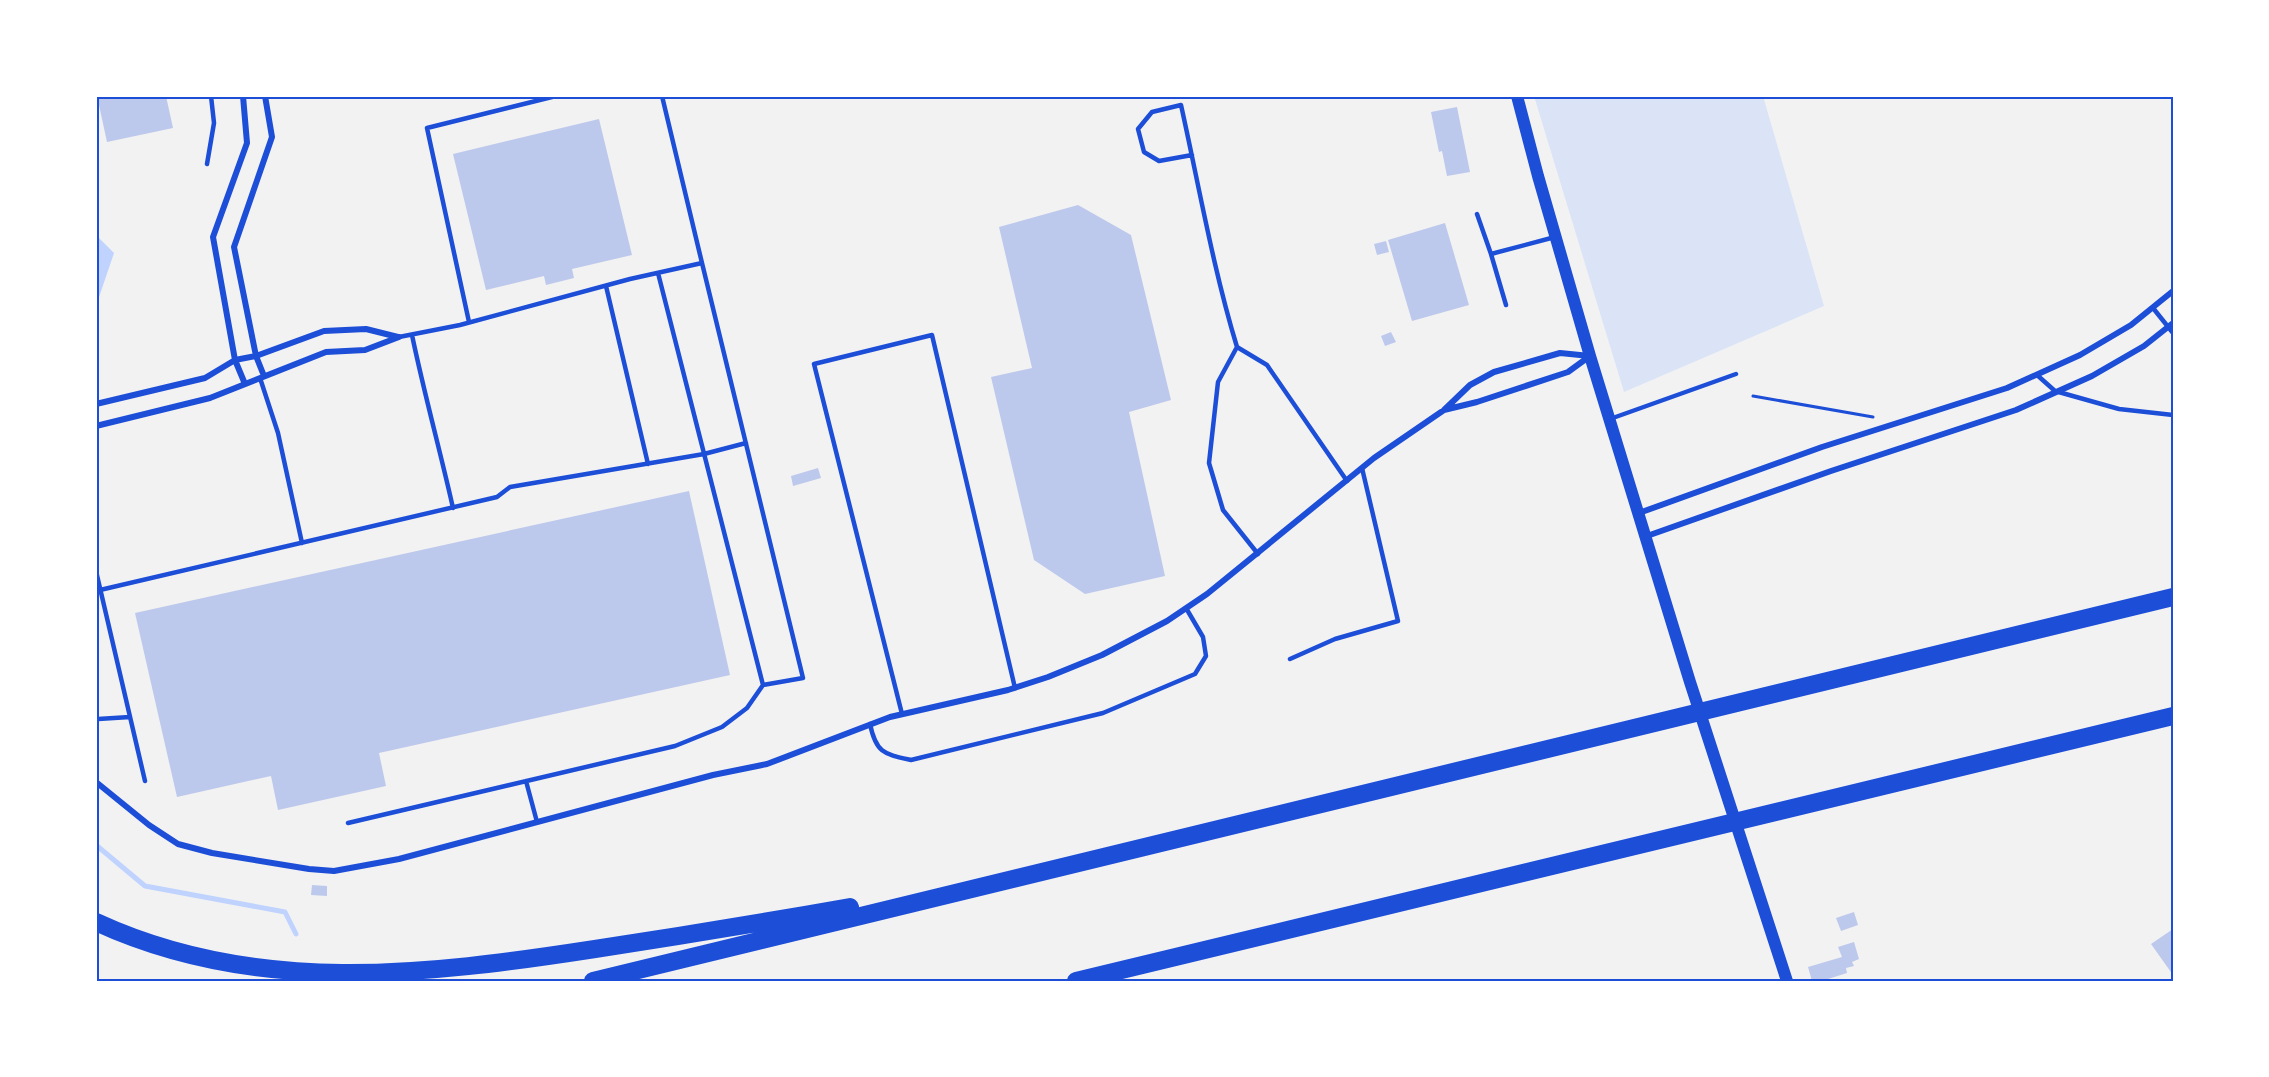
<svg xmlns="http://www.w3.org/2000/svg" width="2269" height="1077" viewBox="0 0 2269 1077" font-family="'Crimson Pro',serif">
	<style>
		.green { fill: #dbe4f7 }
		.water { fill: #bfd3fe }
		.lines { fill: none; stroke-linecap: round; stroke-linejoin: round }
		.stream { stroke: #bfd3fe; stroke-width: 5 }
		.building { fill: #bdc9ec }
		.path { stroke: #1d4ed8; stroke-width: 3 }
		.service { stroke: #1d4ed8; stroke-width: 4.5 }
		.minor { stroke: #1d4ed8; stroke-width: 6 }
		.secondary { stroke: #1d4ed8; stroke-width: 12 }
		.motorway { stroke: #1d4ed8; stroke-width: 18 }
		.neatline { fill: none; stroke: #1d4ed8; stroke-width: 2 }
	</style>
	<rect width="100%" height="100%" fill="#f2f2f2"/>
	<!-- green -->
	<path class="green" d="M1534,96H1763L1824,306L1624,392Z"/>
	<!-- water -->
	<path class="water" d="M96,235L114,253L96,306Z"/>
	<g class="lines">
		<!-- stream -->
		<path class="stream" d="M96,845L145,886L285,912L296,934"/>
	</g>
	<!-- building -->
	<path class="building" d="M97,96H166L173,128L107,142Z
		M1457,107L1470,172L1447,176L1442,151L1439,152L1431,112Z
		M599,119L632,255L572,269L574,278L546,285L544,276L486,290L453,154Z
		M1078,205L1131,235L1171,400L1129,412L1165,576L1085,594L1034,560L991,377L1032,368L999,227Z
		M1445,223L1469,305L1412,321L1388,240Z
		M1386,241L1389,252L1377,255L1374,244Z
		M1391,332L1396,342L1385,346L1381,336Z
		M818,468L821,478L793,486L791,476Z
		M689,491L730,675L379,753L386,786L278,810L271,776L177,797L135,613Z
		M312,885L327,886V896L311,895Z
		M1854,912L1858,925L1841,931L1836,918Z
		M2173,929V975L2151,944Z
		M1854,942L1859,959L1852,962L1854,966L1846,968L1847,973L1828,979L1829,981H1812L1808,967L1842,957L1838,947Z"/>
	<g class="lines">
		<!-- path -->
		<path class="path" d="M1753,396L1873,417"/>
		<!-- service -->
		<path class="service" d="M1192,155L1159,161L1144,152L1138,129L1152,112L1181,105C1199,186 1213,268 1237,347L1218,382L1209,463L1223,510L1258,554
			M207,164L214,123L211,96
			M1477,214L1491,254
			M658,273L763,685
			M606,286L648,464
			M1506,305L1491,254L1555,237
			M2153,308L2173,333
			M469,322L427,128L556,96
			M412,335C424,393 440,450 453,508
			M399,337L460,325L630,279L702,263L662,96
			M1237,347L1267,365L1347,481
			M2037,375L2055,391L2119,409L2173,415
			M260,378L278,433L302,543
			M1610,419L1736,374
			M96,571L145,781
			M100,590L497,497L510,487L704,454L746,443
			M1290,659L1335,639L1398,621L1362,468
			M902,714L814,364L932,335L1015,688
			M96,717L98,719L130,717
			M870,724C876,753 884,754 911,760L1103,713L1195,674L1206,656L1203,637L1186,608
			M526,781L537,822
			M348,823L675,746L722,727L747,708L763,685L803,678L702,263"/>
		<!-- minor -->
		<path class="minor" d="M243,96L247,143L213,237L235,360L245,384
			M264,376L256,356L234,247L272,137L265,96
			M96,404L205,378L235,360L256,356L324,331L366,329L398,337
			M1444,410L1477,402L1568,372L1590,356
			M96,426L210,398L326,352L365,350L399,337
			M1639,513L1822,447L2007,388L2080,355L2131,325L2173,291
			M1647,536L1831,471L2016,410L2092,376L2144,346L2173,323
			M96,782L149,825L178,844L212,853L309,869L334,871L399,859L713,775L767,764L890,717L1008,690L1048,677L1102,655L1167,621L1207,594L1374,458L1444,410L1470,385L1494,372L1560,353L1590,356"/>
		<!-- secondary -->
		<path class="secondary" d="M1517,96L1538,176L1590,356L1690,682L1787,981"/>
		<!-- motorway -->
		<path class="motorway" d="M96,922C256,996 426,975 595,949C680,936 765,922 850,907
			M593,981L2173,597
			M1076,981L2173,716"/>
	</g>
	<!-- border -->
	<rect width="2269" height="1077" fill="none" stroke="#ffffff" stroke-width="195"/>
	<rect x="98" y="98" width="2074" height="882" class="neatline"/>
</svg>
